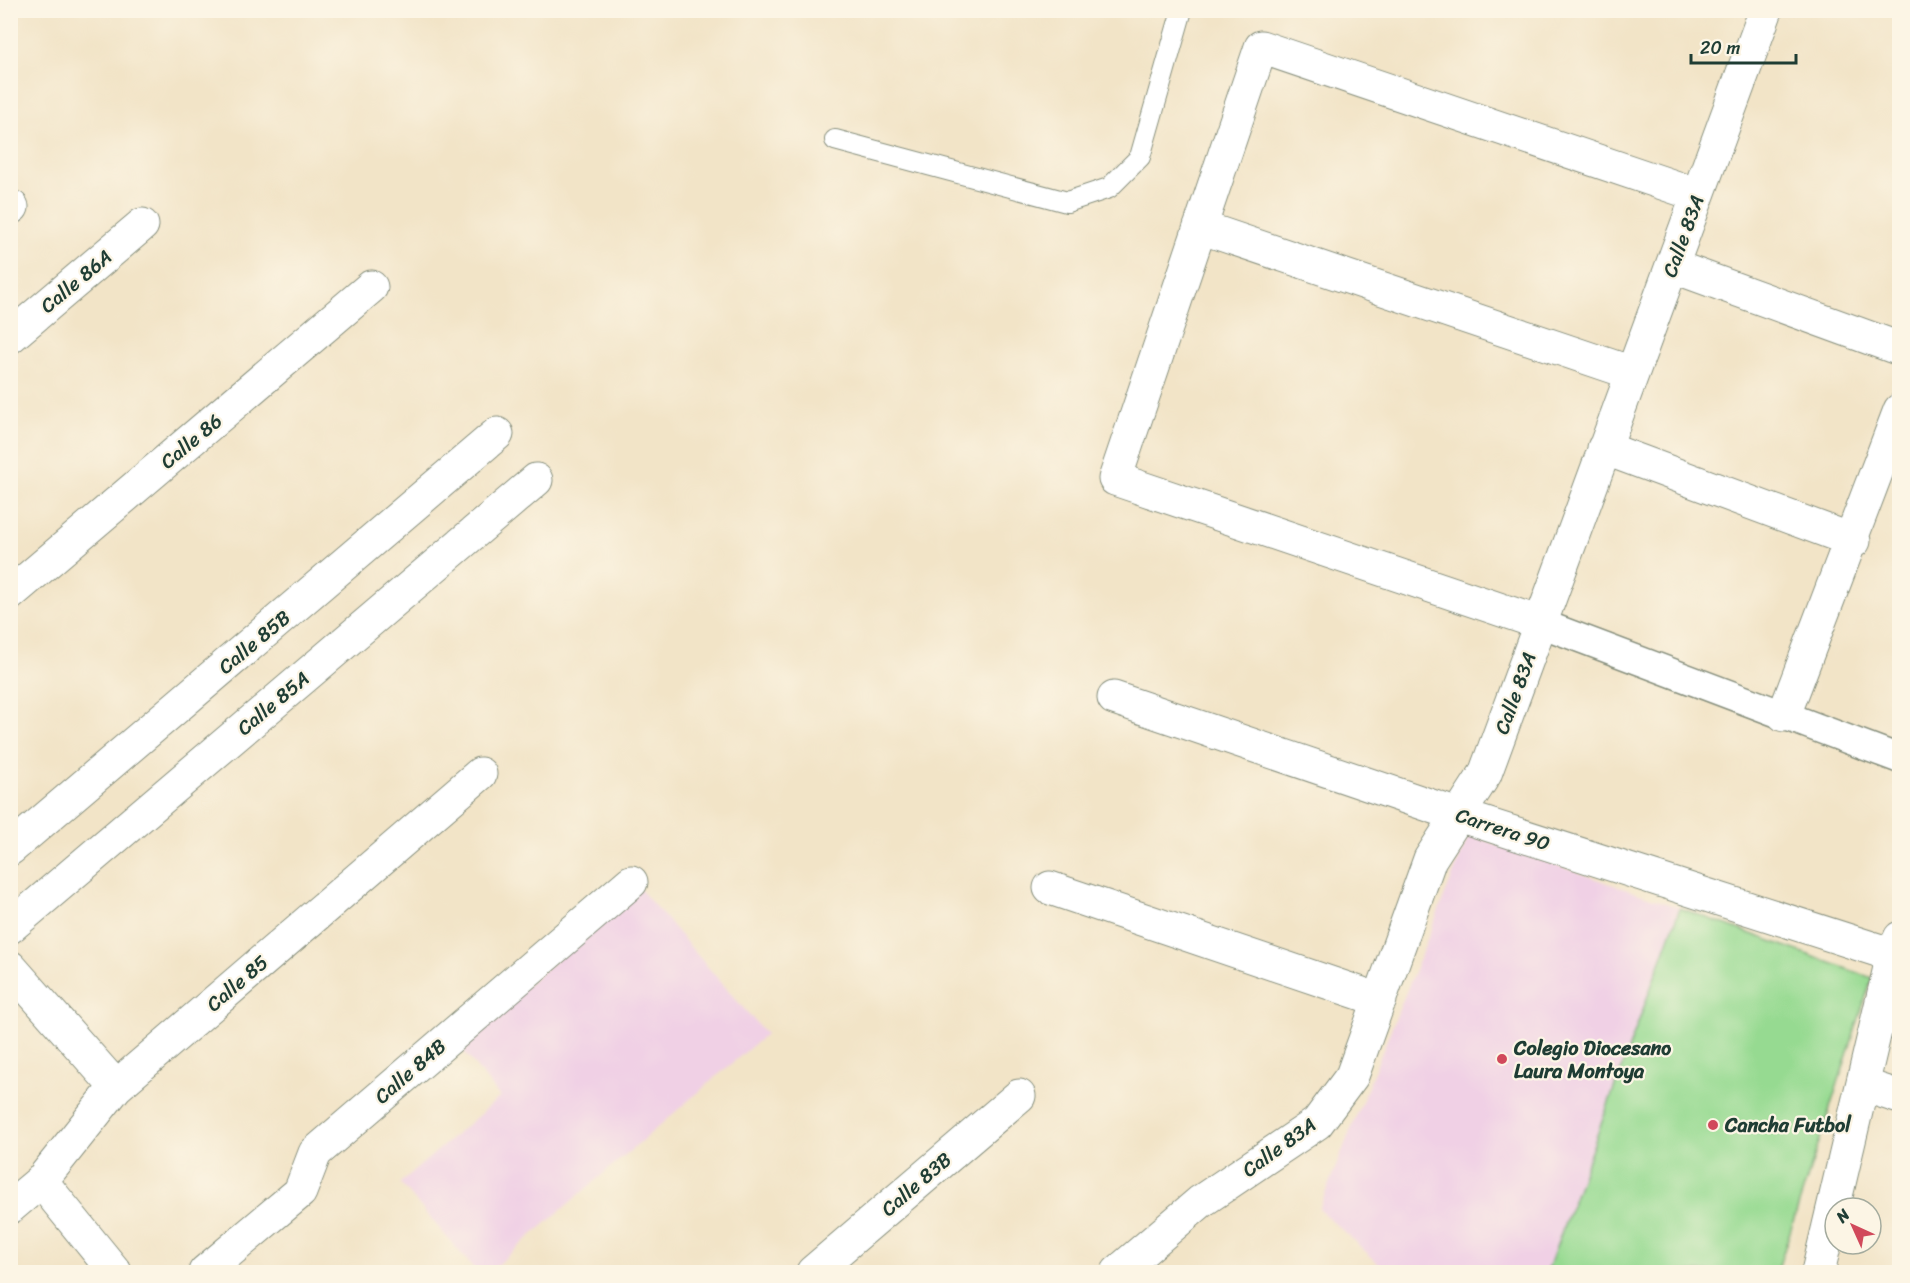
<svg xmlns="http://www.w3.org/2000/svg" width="1910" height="1283" viewBox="0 0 1910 1283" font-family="Sriracha,sans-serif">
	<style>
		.built { fill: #f0d0e5 }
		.green { fill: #96da91; stroke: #5a8c62; stroke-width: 1.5 }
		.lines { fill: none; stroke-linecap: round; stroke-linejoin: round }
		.service-casing { stroke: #88907e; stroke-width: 22 }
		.pedestrian-casing { stroke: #88907e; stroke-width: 31 }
		.minor-casing { stroke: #88907e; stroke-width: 35 }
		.service { stroke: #fff; stroke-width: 20 }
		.pedestrian { stroke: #fff; stroke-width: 28 }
		.minor { stroke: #fff; stroke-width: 33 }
		.poi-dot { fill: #d1495b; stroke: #fcf5e5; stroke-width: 2 }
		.labels { text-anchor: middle; stroke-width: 4.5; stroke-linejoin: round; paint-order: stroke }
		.street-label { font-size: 20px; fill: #1f3d34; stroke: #fcf5e5 }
		.poi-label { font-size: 20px; font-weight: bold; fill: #1f3d34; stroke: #fcf5e5; text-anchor: start }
	</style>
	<rect width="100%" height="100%" fill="#fcf5e5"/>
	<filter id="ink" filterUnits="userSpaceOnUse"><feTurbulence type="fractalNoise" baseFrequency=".0167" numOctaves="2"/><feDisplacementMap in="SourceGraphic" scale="12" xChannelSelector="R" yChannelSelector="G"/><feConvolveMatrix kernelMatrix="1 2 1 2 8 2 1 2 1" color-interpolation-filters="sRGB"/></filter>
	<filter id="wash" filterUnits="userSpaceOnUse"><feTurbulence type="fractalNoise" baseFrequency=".008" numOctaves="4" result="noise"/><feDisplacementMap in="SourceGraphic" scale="24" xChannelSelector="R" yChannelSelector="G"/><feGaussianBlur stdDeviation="1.35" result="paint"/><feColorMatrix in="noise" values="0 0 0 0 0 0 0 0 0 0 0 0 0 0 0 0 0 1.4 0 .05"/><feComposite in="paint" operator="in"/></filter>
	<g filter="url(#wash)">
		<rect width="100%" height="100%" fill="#f2e4c7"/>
		<!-- built -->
		<path class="built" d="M1469,835L1680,908L1547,1272H1388L1319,1209Z
			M640,889L766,1034L489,1272H477L400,1183L500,1097L458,1044Z"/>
		<!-- green -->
		<path class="green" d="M1680,908L1872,978L1777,1272H1547Z"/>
	</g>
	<g filter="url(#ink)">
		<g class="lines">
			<defs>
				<path id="service" d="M835,140L1067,202L1109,188L1140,157L1182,10"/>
				<path id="pedestrian" d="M1540,623L1900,759"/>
				<path id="minor" d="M10,208L12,207
					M1200,227L1632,373
					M1672,266L1900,349
					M10,337L142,225
					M1604,448L1854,541
					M10,594L371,287
					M1540,623L1115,479L1261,47L1698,195
					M1114,698L1458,815L1893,955
					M1784,715L1900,410
					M10,849L497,434
					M1050,888L1380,1000
					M10,927L536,480
					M10,967L116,1087
					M1863,1085L1900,1097
					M41,1181L115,1272
					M10,1207L41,1181L116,1087L480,774
					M205,1272L300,1192L315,1153L631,882
					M813,1272L1019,1096
					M1118,1272L1200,1202L1317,1123L1352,1076L1430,859L1485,774L1766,10
					M1818,1272L1893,955L1900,938"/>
			</defs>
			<!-- service casing -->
			<use href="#service" class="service-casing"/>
			<!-- pedestrian casing -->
			<use href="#pedestrian" class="pedestrian-casing"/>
			<!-- minor casing -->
			<use href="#minor" class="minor-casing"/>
			<!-- service -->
			<use href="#service" class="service"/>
			<!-- pedestrian -->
			<use href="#pedestrian" class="pedestrian"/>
			<!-- minor -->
			<use href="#minor" class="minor"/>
		</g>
	</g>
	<!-- markers -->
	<g class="poi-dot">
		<circle cx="1502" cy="1059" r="6"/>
		<circle cx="1713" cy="1125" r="6"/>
	</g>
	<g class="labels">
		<!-- street labels -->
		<g class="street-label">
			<text transform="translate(1683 236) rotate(-70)" y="7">Calle 83A</text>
			<text transform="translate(76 281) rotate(-40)" y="7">Calle 86A</text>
			<text transform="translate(191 441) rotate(-40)" y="7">Calle 86</text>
			<text transform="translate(254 642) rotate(-40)" y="7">Calle 85B</text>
			<text transform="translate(1515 693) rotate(-70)" y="7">Calle 83A</text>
			<text transform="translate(273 703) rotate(-40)" y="7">Calle 85A</text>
			<text transform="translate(1503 829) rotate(18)" y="7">Carrera 90</text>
			<text transform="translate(237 983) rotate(-41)" y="7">Calle 85</text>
			<text transform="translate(410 1071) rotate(-41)" y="7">Calle 84B</text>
			<text transform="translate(1279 1147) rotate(-36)" y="7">Calle 83A</text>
			<text transform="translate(916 1184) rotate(-41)" y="7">Calle 83B</text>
		</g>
		<!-- poi labels -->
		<g class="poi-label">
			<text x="1514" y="1055">Colegio Diocesano<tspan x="1514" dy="23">Laura Montoya</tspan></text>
			<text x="1725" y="1132">Cancha Futbol</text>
		</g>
	</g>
	<!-- margin -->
	<rect width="1910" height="1283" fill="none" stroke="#fcf5e5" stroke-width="36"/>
	<!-- north arrow -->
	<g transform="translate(1853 1226) rotate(315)"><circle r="28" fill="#fcf5e5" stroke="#a4ab9e" stroke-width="1.5"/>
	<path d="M0-4.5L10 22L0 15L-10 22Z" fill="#d1495b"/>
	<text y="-9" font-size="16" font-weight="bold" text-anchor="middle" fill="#1f3d34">N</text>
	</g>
	<!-- scale -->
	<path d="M1691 54v9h105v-9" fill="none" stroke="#1f3d34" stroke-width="3"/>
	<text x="1700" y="54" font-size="18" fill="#1f3d34" stroke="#fcf5e5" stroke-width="4.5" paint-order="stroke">20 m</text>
</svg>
